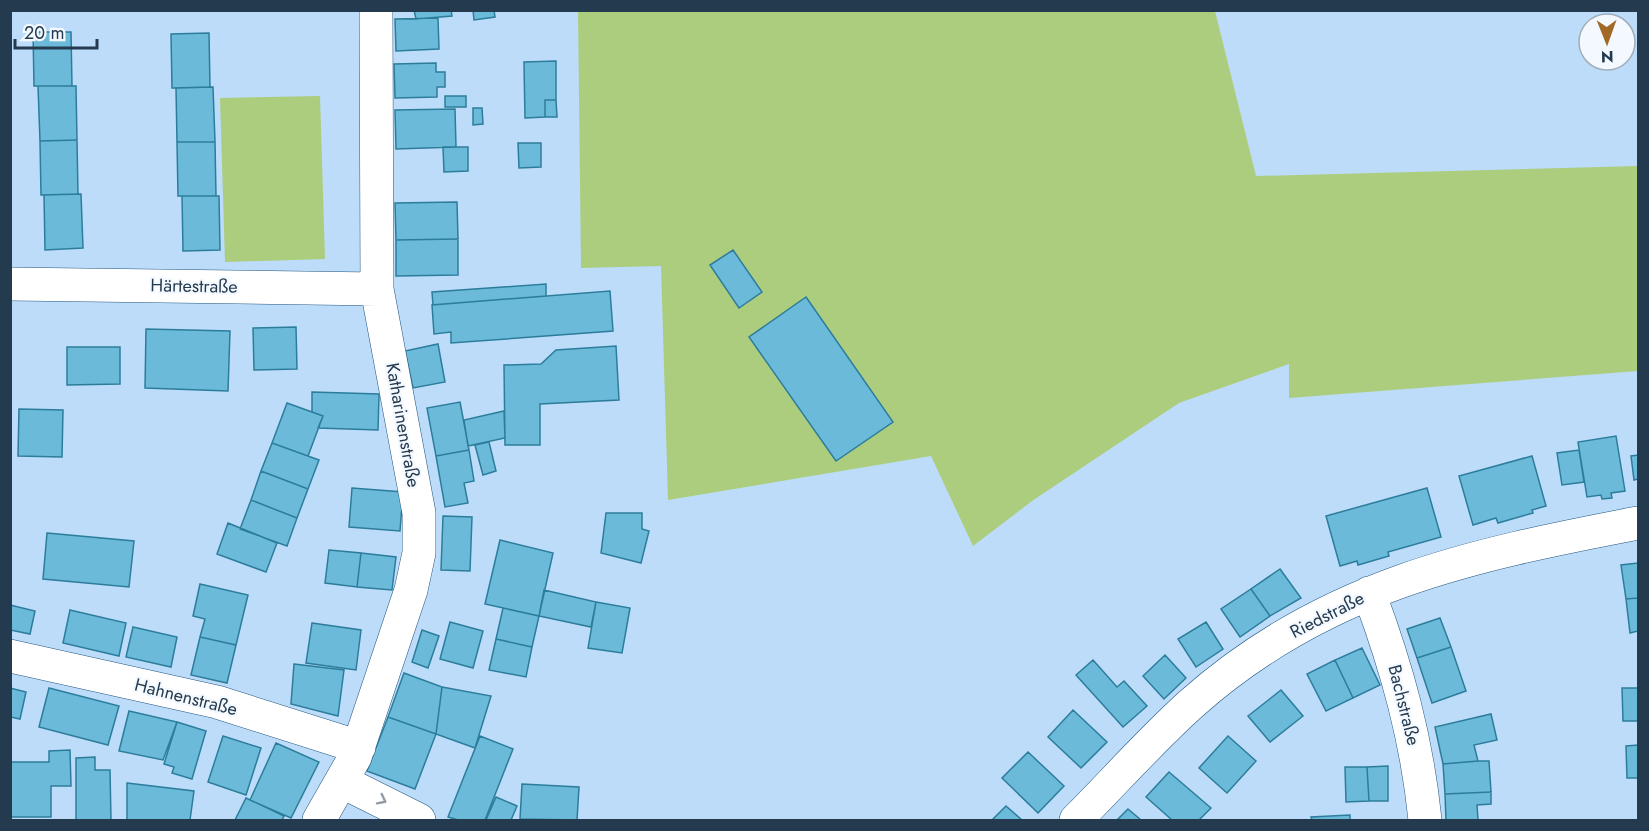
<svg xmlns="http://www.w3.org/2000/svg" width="1649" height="831" viewBox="0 0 1649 831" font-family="Jost,sans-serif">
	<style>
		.green { fill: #adcd7e }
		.building { fill: #6cbada; stroke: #2c7d9b; stroke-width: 1.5 }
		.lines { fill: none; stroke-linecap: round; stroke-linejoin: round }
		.minor-casing { stroke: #235781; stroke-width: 34 }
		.minor { stroke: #fff; stroke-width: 33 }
		.oneway { stroke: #929ca6 }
		.labels { text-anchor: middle; stroke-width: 4.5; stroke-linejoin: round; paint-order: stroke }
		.street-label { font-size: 18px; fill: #243a4e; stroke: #f4f9ff }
	</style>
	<rect width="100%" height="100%" fill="#bcdcfa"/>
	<!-- green -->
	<path class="green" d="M578,11H1215L1256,176L1638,166V371L1289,398V364L1179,403L1032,501L973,546L931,456L668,500L661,266L581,268Z
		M320,96L325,259L225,262L220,98Z"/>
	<!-- building -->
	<path class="building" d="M414,10H451L452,16L416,19Z
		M473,10H494L495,17L474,20Z
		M438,18L439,49L396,51L395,19Z
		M33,32H71L72,86H34Z
		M209,33L210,87L172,88L171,34Z
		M556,61V100H545V117L525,118L524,62Z
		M436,63V72H445V87H437V97L395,98L394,64Z
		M38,86H76L77,140L40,141Z
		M213,87L215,142H177L176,88Z
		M445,96H466V107H445Z
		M545,100H556L557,117H545Z
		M473,108H482L483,124L473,125Z
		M455,109L456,147L396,149L395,110Z
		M77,140L78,194L41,195L40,141Z
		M177,142H215L216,196H178Z
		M518,143H541V167L519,168Z
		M443,147H468V171L444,172Z
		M81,194L83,248L45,250L44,195Z
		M182,196H219L220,250L183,251Z
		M457,202L458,239L396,240L395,203Z
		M458,239V275L396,276V240Z
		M733,250L762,292L739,308L710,265Z
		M546,284V296L433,305L432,292Z
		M610,291L613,331L451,343V332L434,334L432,305Z
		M806,297L893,422L836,461L749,337Z
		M296,327L297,369L254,370L253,328Z
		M146,329L230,331L228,391L145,388Z
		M438,344L445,382L413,388L405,351Z
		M616,346L619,400L540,404V445H505L504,365L541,364L556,350Z
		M67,347H120V384L67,385Z
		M312,392L379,394L378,430L318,428L323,416L312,412Z
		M460,402L469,450L436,456L427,408Z
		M287,403L323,416L308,456L272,443Z
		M19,409L63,410L62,457L18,456Z
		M504,411L505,438L468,446L464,420Z
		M1616,436L1625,491L1611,493L1612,498L1602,499L1601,495L1587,497L1578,442Z
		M489,442L496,471L483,475L475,445Z
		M272,443L319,460L308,489L261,471Z
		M469,450L474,481L464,483L468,503L445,507L436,456Z
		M1579,450L1584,482L1562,485L1557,453Z
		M1638,455V479L1634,480L1631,456Z
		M1532,456L1546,506L1532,510L1533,513L1498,523L1496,518L1473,525L1459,476Z
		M261,471L308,489L297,518L251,500Z
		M352,488L403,492L400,531L349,527Z
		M1427,488L1441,537L1388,552L1389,556L1358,565L1357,561L1340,566L1326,516Z
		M251,500L297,518L287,546L240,529Z
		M606,513H642V529L649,531L641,563L601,553Z
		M443,516L472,517L470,571L441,570Z
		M228,523L277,543L266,572L217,554Z
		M47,533L134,541L129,587L43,579Z
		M500,540L553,553L539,616L485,604Z
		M329,550L361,553L357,587L325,583Z
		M361,553L396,557L392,590L357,587Z
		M1638,563V598L1626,599L1621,565Z
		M1280,569L1301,598L1270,616L1251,589Z
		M200,584L248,595L236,645L200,637L205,619L193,616Z
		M1251,589L1270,616L1240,637L1221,609Z
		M544,590L596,602L591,627L539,616Z
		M1638,598V631L1630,633L1626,599Z
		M596,602L630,608L622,653L588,648Z
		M10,605L35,611L30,634L10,630Z
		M503,608L539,616L532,647L496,639Z
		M70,610L126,623L119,656L63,643Z
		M1440,618L1451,647L1417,658L1407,629Z
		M450,622L483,631L473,668L440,659Z
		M1206,622L1223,649L1196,667L1178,639Z
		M312,623L361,630L356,670L306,663Z
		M133,627L177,637L171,667L126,657Z
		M422,630L439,636L428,668L412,662Z
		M200,637L236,645L227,683L191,675Z
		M496,639L532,647L526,677L489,670Z
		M1451,647L1466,691L1432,703L1417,658Z
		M1362,648L1380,685L1353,698L1335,660Z
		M1165,655L1186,678L1164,699L1143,676Z
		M1093,660L1117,687L1124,681L1147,706L1123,727L1076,675Z
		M1335,660L1353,698L1326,711L1307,674Z
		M294,664L344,670L338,716L291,704Z
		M404,673L442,687L436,734L388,717Z
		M442,687L491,696L475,748L436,734Z
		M10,688L26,692L20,719L10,717Z
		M49,688L119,706L108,745L39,727Z
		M1622,688H1638V721H1623Z
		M1281,690L1303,716L1270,742L1248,716Z
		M1073,710L1107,742L1081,768L1048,737Z
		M129,711L177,722L163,760L119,751Z
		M1491,714L1497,740L1474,745L1478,761L1443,764L1435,727Z
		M388,717L436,734L415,789L367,771Z
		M177,722L206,731L192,779L172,773L174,767L164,764Z
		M223,736L261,748L246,795L208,782Z
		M480,736L513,749L485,820H458L448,817Z
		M1228,736L1256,761L1227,793L1199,768Z
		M276,743L319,762L291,818L250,800Z
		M1638,745V778H1627L1626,746Z
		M70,750L71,786H51V817H10V762H49V751Z
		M1028,752L1064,786L1038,813L1002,778Z
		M95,757V770H110L111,820H76V758Z
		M1478,761H1489L1491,792L1445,794L1443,764Z
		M1388,766V801H1369L1367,767Z
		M1345,767H1367L1369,801L1346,802Z
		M1169,772L1211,808L1199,820H1172L1146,797Z
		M127,783L194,791L190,820H127Z
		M522,784L579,787L577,820L520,819Z
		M1491,792V804L1477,805L1478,820H1446L1445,794Z
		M496,797L517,806L511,820H486Z
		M246,798L284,816L282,820H235Z
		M1006,806L1022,820H992Z
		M1128,809L1141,820H1117Z
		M1350,815V820H1312L1311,817Z"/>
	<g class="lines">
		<defs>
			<path id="minor" d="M10,284L377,289
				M1369,593C1397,668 1417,740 1425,820
				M10,656L217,702L359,747
				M343,782L419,820
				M319,820L355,757L411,590L419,553V513L377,289L376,10
				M1076,820C1114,782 1151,740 1191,704C1323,586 1471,555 1638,523"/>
		</defs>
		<!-- minor casing -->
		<use href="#minor" class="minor-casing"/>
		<!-- minor -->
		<use href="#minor" class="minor"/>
	</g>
	<!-- one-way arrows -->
	<defs><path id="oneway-chevron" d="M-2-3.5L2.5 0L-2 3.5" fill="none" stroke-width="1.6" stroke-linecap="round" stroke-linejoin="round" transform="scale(1.5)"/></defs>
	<use class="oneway" href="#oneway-chevron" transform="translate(382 800) rotate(27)"/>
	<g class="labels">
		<!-- street labels -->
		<g class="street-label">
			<text transform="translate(194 286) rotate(1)" y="6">Härtestraße</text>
			<text transform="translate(403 425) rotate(80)" y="6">Katharinenstraße</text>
			<text transform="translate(1327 615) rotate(-27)" y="6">Riedstraße</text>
			<text transform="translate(186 697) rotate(14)" y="6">Hahnenstraße</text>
			<text transform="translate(1404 705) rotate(76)" y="6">Bachstraße</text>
		</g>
	</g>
	<!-- border -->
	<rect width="1649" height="831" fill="none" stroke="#243a4e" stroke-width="24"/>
	<!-- north arrow -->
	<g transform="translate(1607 42) rotate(179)"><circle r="28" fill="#f4f9ff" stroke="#a1adb8" stroke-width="1.5"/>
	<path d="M0-4.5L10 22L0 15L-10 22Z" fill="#a16826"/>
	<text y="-9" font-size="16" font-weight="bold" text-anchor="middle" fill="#243a4e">N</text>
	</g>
	<!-- scale -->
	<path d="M15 39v9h82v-9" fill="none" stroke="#243a4e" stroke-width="3"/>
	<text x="24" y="39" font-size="18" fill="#243a4e" stroke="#f4f9ff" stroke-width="4.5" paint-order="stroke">20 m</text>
</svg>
